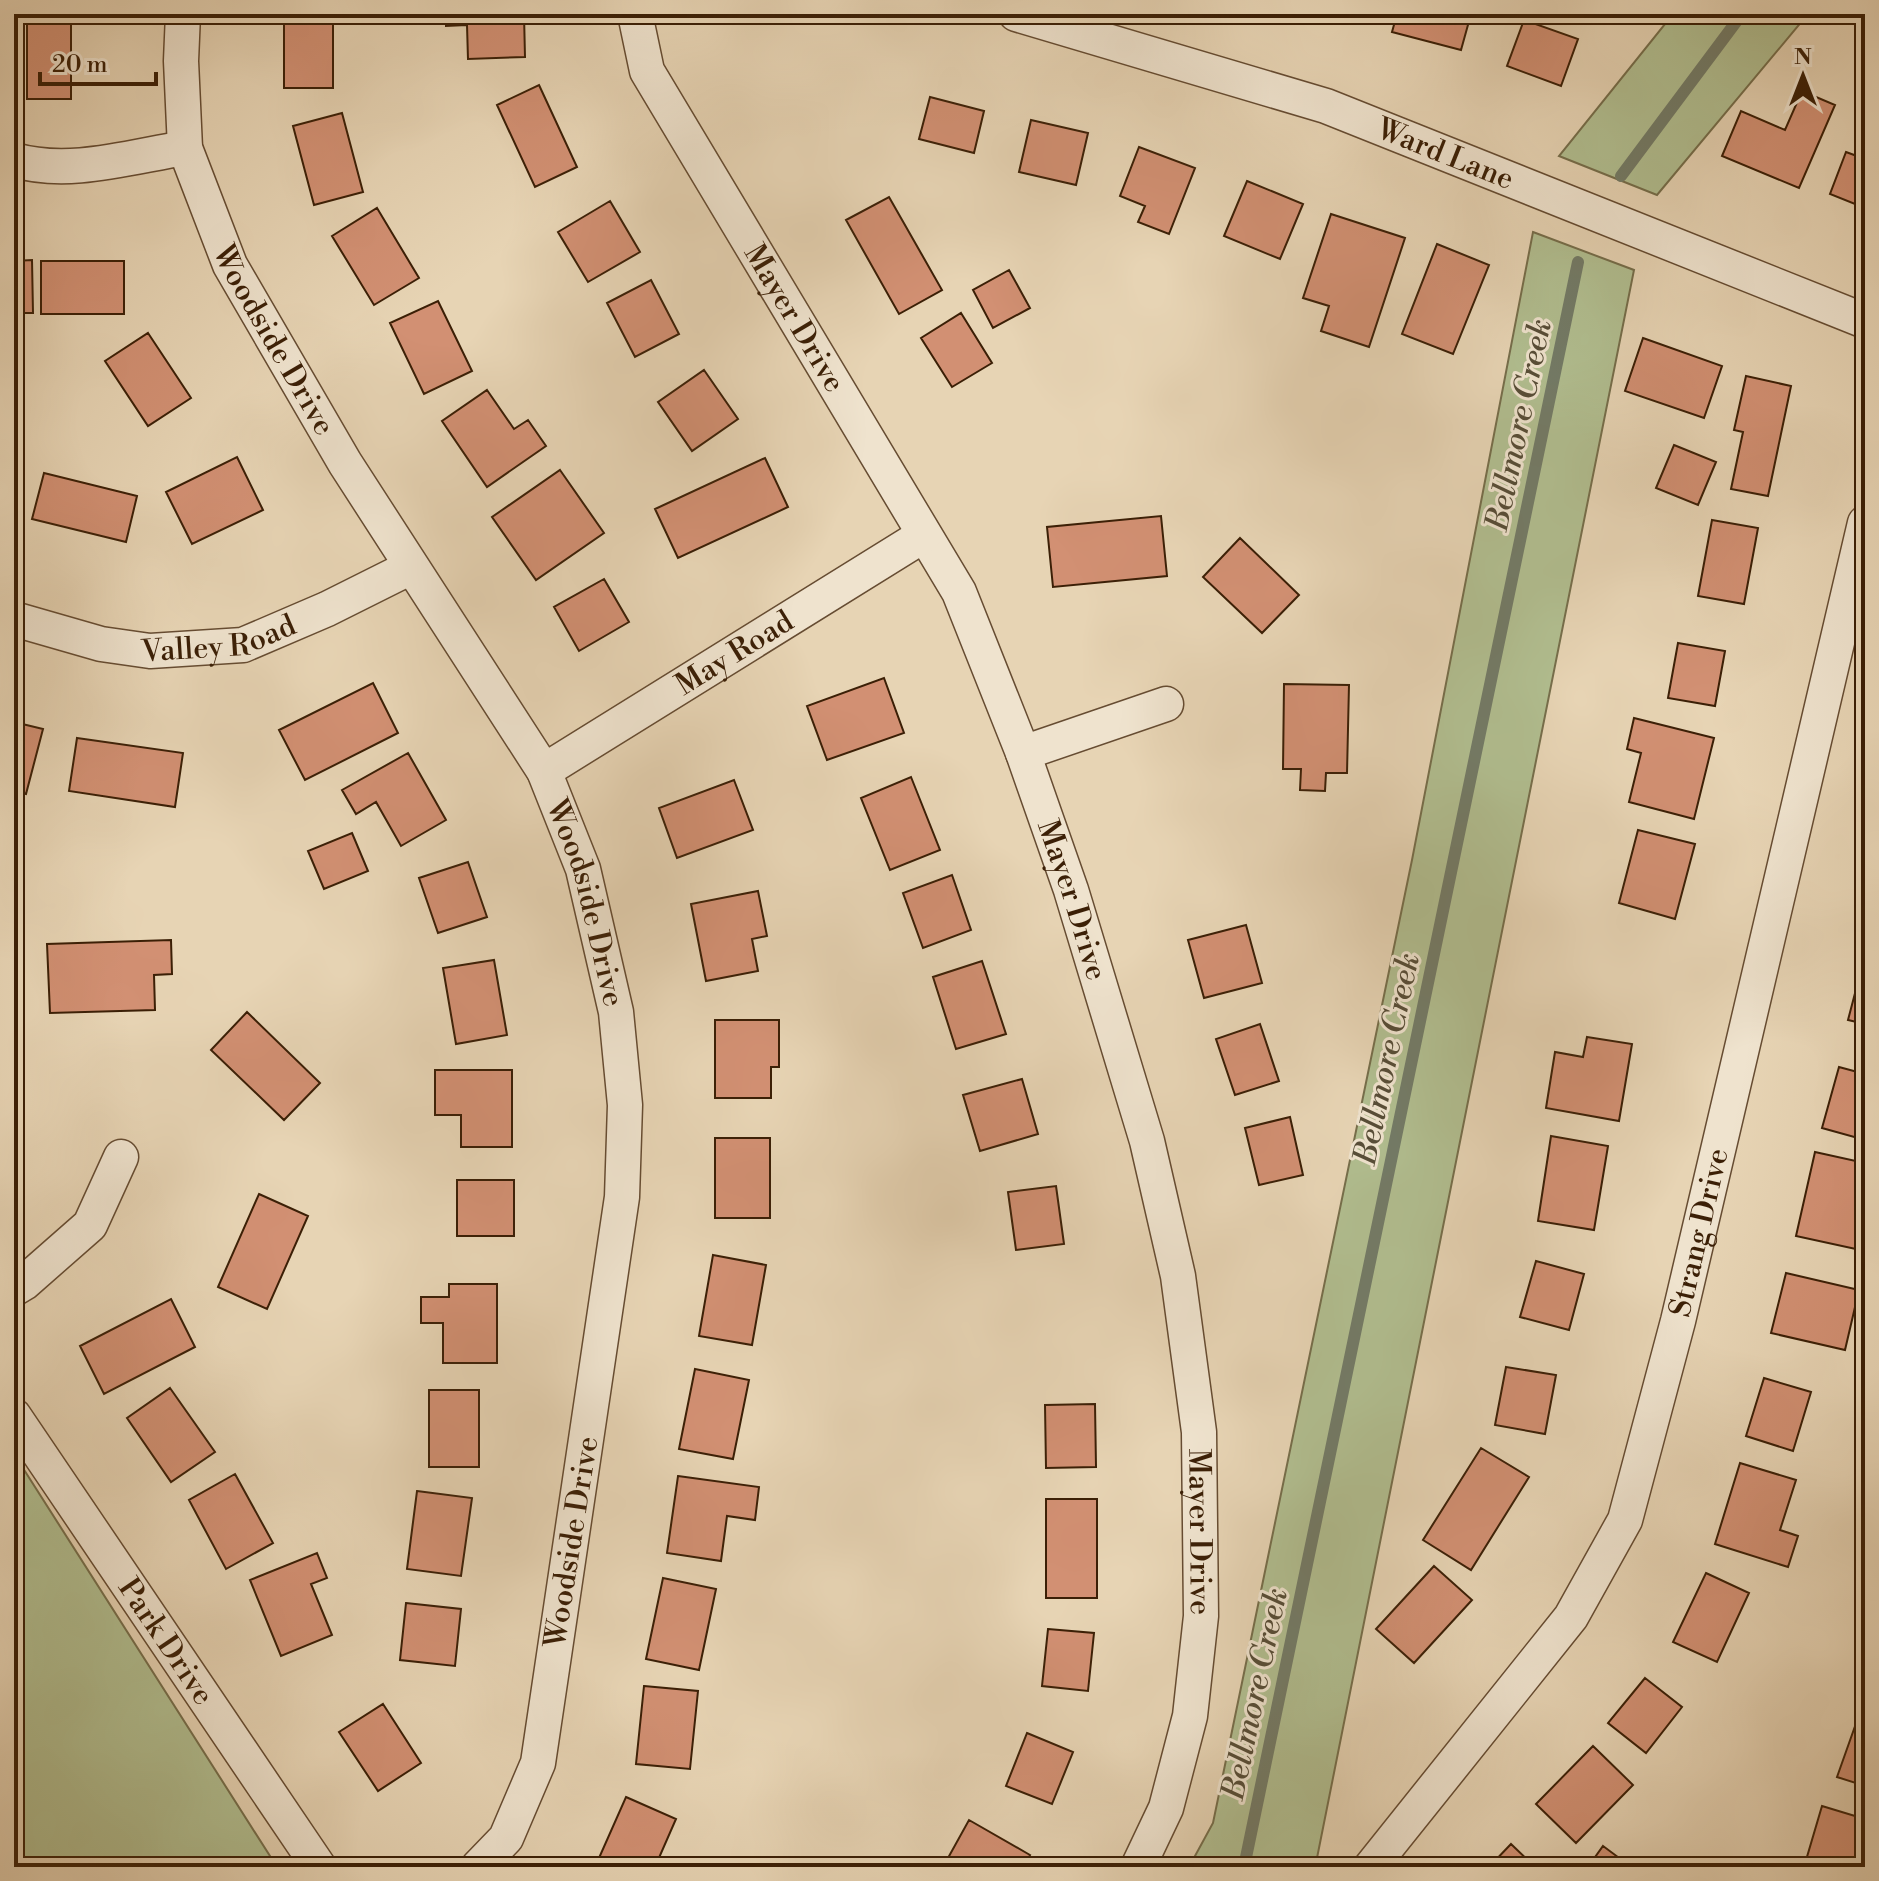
<svg xmlns="http://www.w3.org/2000/svg" width="1879" height="1881" viewBox="0 0 1879 1881" font-family="'Libre Bodoni',serif">
	<style>
		.green { fill: #b1be90; stroke: #766e4b; stroke-width: 2 }
		.lines { fill: none; stroke-linecap: round; stroke-linejoin: round }
		.stream { stroke: #737b67; stroke-width: 12 }
		.building { fill: #d29073; stroke: #3b1f06; stroke-width: 2 }
		.minor-casing { stroke: #664c32; stroke-width: 37 }
		.minor { stroke: #efe3ce; stroke-width: 34 }
		.labels { text-anchor: middle; stroke-width: 6; stroke-linejoin: round; paint-order: stroke }
		.street-label { font-size: 30px; fill: #3b1f06; stroke: #efe3ce }
		.water-label { font-size: 32px; font-style: italic; fill: #574d37; stroke: #efe3ce }
	</style>
	<rect width="100%" height="100%" fill="#e7d4b4"/>
	<filter id="stains"><feTurbulence type="fractalNoise" baseFrequency=".0025" numOctaves="4"/><feColorMatrix values="0 0 0 0 .2 0 0 0 0 .09 0 0 0 0 .02 0 0 0 .5 -.17"/></filter>
	<radialGradient id="worn" r=".72"><stop offset=".6" stop-color="#630" stop-opacity="0"/><stop offset="1" stop-color="#630" stop-opacity=".3"/></radialGradient>
	<!-- green -->
	<path class="green" d="M1673,14H1808L1657,195L1559,156Z
		M1533,232L1634,270L1317,1858L1313,1867H1189L1213,1823L1412,860Z
		M14,1454L277,1867H23L14,1856Z"/>
	<g class="lines">
		<!-- stream -->
		<path class="stream" d="M1621,176L1742,14
			M1244,1867L1578,262"/>
	</g>
	<!-- building -->
	<path class="building" d="M27,14H71V99H27Z
		M284,14H333V88H284Z
		M446,14H524L525,57L468,59L467,25L446,26Z
		M1397,14H1471L1461,50L1392,32Z
		M1524,20L1578,39L1561,86L1507,66Z
		M539,85L577,167L535,187L497,105Z
		M1802,91L1835,105L1799,188L1722,156L1741,111L1785,130Z
		M930,97L984,111L974,153L919,139Z
		M342,113L363,192L314,205L293,126Z
		M1031,120L1088,133L1076,185L1019,172Z
		M1139,147L1195,168L1169,234L1138,222L1145,206L1120,196Z
		M1846,152L1865,159V208L1830,194Z
		M1247,181L1303,204L1280,259L1224,236Z
		M889,197L942,290L899,314L846,220Z
		M610,201L640,252L588,282L558,232Z
		M377,208L419,278L374,305L332,236Z
		M1331,214L1405,238L1369,347L1321,331L1329,306L1303,298Z
		M1437,244L1489,265L1453,354L1402,334Z
		M32,260L33,313H14V261Z
		M41,261H124V314H41Z
		M1009,270L1030,308L993,328L973,290Z
		M651,280L679,334L635,357L607,303Z
		M438,301L472,371L424,394L390,323Z
		M961,313L992,363L952,387L921,338Z
		M148,333L191,398L148,426L105,361Z
		M1643,338L1722,366L1704,418L1625,391Z
		M704,370L738,419L692,451L658,402Z
		M1746,376L1791,386L1768,496L1731,489L1743,432L1734,430Z
		M487,390L514,429L528,420L546,446L487,487L442,421Z
		M1674,445L1716,462L1698,505L1656,488Z
		M237,457L263,510L192,544L166,492Z
		M765,458L788,507L678,558L655,509Z
		M560,470L604,533L536,580L492,517Z
		M44,473L137,496L126,542L32,519Z
		M1161,516L1167,576L1053,587L1047,527Z
		M1712,520L1758,528L1744,604L1698,596Z
		M1240,538L1299,595L1262,633L1203,577Z
		M604,579L629,622L579,651L554,607Z
		M1678,643L1725,651L1715,706L1668,698Z
		M884,678L904,733L827,760L807,706Z
		M373,683L398,733L305,780L279,730Z
		M1284,684L1349,685L1347,773H1326L1325,791L1300,790L1301,769H1283Z
		M1634,718L1714,738L1694,819L1629,802L1641,753L1627,749Z
		M14,722L43,729L26,794L14,791Z
		M77,738L183,753L175,807L69,791Z
		M408,753L446,820L401,846L376,802L356,814L342,790Z
		M911,777L940,850L890,870L861,798Z
		M734,780L753,830L677,858L659,808Z
		M1638,830L1695,844L1675,919L1619,903Z
		M352,833L368,871L324,889L308,851Z
		M468,862L487,917L438,933L419,878Z
		M952,875L971,930L923,948L903,893Z
		M758,891L767,936L752,939L758,971L706,981L691,904Z
		M1246,925L1262,983L1204,998L1188,940Z
		M171,940L172,974L154,975L155,1010L50,1013L47,944Z
		M1865,955V1024L1848,1020Z
		M494,960L507,1035L456,1044L443,968Z
		M982,961L1006,1034L956,1049L933,977Z
		M247,1012L320,1083L284,1120L211,1050Z
		M715,1020H779V1067H771V1098H715Z
		M1260,1024L1279,1081L1235,1095L1216,1039Z
		M1587,1037L1632,1044L1619,1121L1546,1108L1555,1052L1583,1057Z
		M1839,1067L1865,1074V1140L1822,1128Z
		M435,1070H512V1147H461V1115H435Z
		M1022,1079L1038,1134L980,1151L963,1095Z
		M1290,1117L1303,1175L1259,1185L1245,1128Z
		M1551,1136L1608,1146L1594,1230L1538,1221Z
		M715,1138H770V1218H715Z
		M1815,1152L1865,1163V1191L1860,1212L1865,1213V1251L1796,1236Z
		M457,1180H514V1236H457Z
		M1056,1186L1064,1244L1016,1250L1008,1192Z
		M259,1194L308,1216L267,1309L218,1287Z
		M713,1255L766,1265L752,1345L699,1336Z
		M1536,1261L1584,1274L1569,1330L1520,1317Z
		M1786,1273L1859,1290L1845,1350L1771,1333Z
		M449,1284H497V1363H443V1323H421V1297H449Z
		M171,1299L195,1347L104,1394L80,1346Z
		M1506,1367L1556,1375L1545,1434L1495,1425Z
		M695,1369L749,1380L733,1459L679,1449Z
		M1764,1378L1811,1392L1793,1451L1746,1436Z
		M170,1388L215,1452L171,1482L127,1418Z
		M429,1390H479V1467H429Z
		M1095,1404L1096,1467L1046,1468L1045,1405Z
		M1481,1448L1529,1477L1471,1570L1423,1540Z
		M1740,1463L1796,1480L1780,1530L1798,1536L1788,1567L1715,1544Z
		M235,1474L273,1543L226,1569L189,1500Z
		M678,1476L759,1487L755,1520L727,1516L721,1561L667,1553Z
		M417,1491L472,1498L461,1576L407,1569Z
		M1046,1499H1097V1598H1046Z
		M317,1553L327,1578L311,1584L332,1635L281,1656L250,1580Z
		M1434,1566L1472,1600L1414,1663L1376,1629Z
		M1706,1573L1749,1593L1717,1662L1673,1642Z
		M663,1578L716,1589L699,1670L646,1659Z
		M406,1603L461,1609L455,1666L400,1660Z
		M1048,1629L1094,1633L1088,1691L1042,1686Z
		M1645,1678L1682,1707L1646,1753L1608,1723Z
		M644,1686L698,1691L690,1769L636,1764Z
		M1865,1698V1786L1837,1777Z
		M383,1704L421,1763L378,1791L339,1732Z
		M1027,1733L1073,1752L1052,1804L1006,1786Z
		M1593,1746L1633,1785L1576,1843L1536,1804Z
		M626,1797L676,1819L655,1867H595Z
		M1822,1806L1865,1819V1867H1804Z
		M969,1820L1030,1855L1023,1867H943Z
		M1511,1844L1535,1867H1489Z
		M1603,1846L1630,1866L1629,1867H1588Z"/>
	<g class="lines">
		<defs>
			<g id="minor">
				<path id="s1" d="M183,14L181,61L185,148L230,265L345,463L544,771L583,869L616,1012L625,1105L622,1197L538,1763L506,1838L478,1867"/>
				<path id="s2" d="M635,14L647,71L959,592L1023,753L1071,890L1147,1141L1178,1276L1199,1432L1201,1616L1190,1716L1166,1808L1138,1867"/>
				<path id="s3" d="M1016,14L1326,106L1865,321"/>
				<path d="M14,160C69,176 129,157 185,148"/>
				<path id="s4" d="M14,619L101,644L150,651L243,645L327,609L411,567"/>
				<path d="M1023,753L1166,704"/>
				<path id="s5" d="M544,771L924,535"/>
				<path d="M14,1289L24,1283L90,1225L121,1157"/>
				<path id="s6" d="M14,1416L319,1867"/>
				<path id="s7" d="M1371,1867L1571,1617L1625,1520L1678,1321L1865,523"/>
			</g>
		</defs>
		<!-- minor casing -->
		<use href="#minor" class="minor-casing"/>
		<!-- minor -->
		<use href="#minor" class="minor"/>
	</g>
	<g class="labels">
		<!-- street labels -->
		<g class="street-label">
			<text dy="10" stroke="none"><textPath href="#s3" startOffset="452">Ward Lane</textPath></text>
			<text dy="10" stroke="none"><textPath href="#s2" startOffset="346">Mayer Drive</textPath></text>
			<text dy="10" stroke="none"><textPath href="#s1" startOffset="346">Woodside Drive</textPath></text>
			<text dy="10" stroke="none"><textPath href="#s4" startOffset="210">Valley Road</textPath></text>
			<text dy="10" stroke="none"><textPath href="#s5" startOffset="224">May Road</textPath></text>
			<text dy="10" stroke="none"><textPath href="#s2" startOffset="994">Mayer Drive</textPath></text>
			<text dy="10" stroke="none"><textPath href="#s1" startOffset="994">Woodside Drive</textPath></text>
			<text dy="10" stroke="none"><textPath href="#s7" startOffset="728">Strang Drive</textPath></text>
			<text dy="10" stroke="none"><textPath href="#s2" startOffset="1642">Mayer Drive</textPath></text>
			<text transform="translate(571 1542) rotate(-81)" y="10">Woodside Drive</text>
			<text dy="10" stroke="none"><textPath href="#s6" startOffset="272">Park Drive</textPath></text>
		</g>
		<!-- water labels -->
		<g class="water-label">
			<text transform="translate(1518 425) rotate(-78)" y="11">Bellmore Creek</text>
			<text transform="translate(1386 1059) rotate(-78)" y="11">Bellmore Creek</text>
			<text transform="translate(1254 1694) rotate(-78)" y="11">Bellmore Creek</text>
		</g>
	</g>
	<!-- margin -->
	<rect width="1879" height="1881" fill="none" stroke="#e7d4b4" stroke-width="48"/>
	<rect x="16" y="16" width="1847" height="1849" fill="none" stroke="#3b1f06" stroke-width="4"/>
	<rect x="24" y="24" width="1831" height="1833" fill="none" stroke="#3b1f06" stroke-width="2"/>
	<!-- north arrow -->
	<g transform="translate(1803 76)" stroke="#efe3ce" stroke-width="6" paint-order="stroke">
	<path d="M0-6L14 30L0 20L-14 30Z" fill="#3b1f06"/>
	<text y="-12" font-size="22" font-weight="bold" text-anchor="middle" fill="#3b1f06">N</text>
	</g>
	<!-- scale -->
	<path d="M40 72v12h116v-12" fill="none" stroke="#3b1f06" stroke-width="4"/>
	<text x="52" y="72" font-size="24" fill="#3b1f06" stroke="#efe3ce" stroke-width="6" paint-order="stroke">20 m</text>
	<rect width="100%" height="100%" filter="url(#stains)"/>
	<rect width="100%" height="100%" fill="url(#worn)"/>
</svg>
